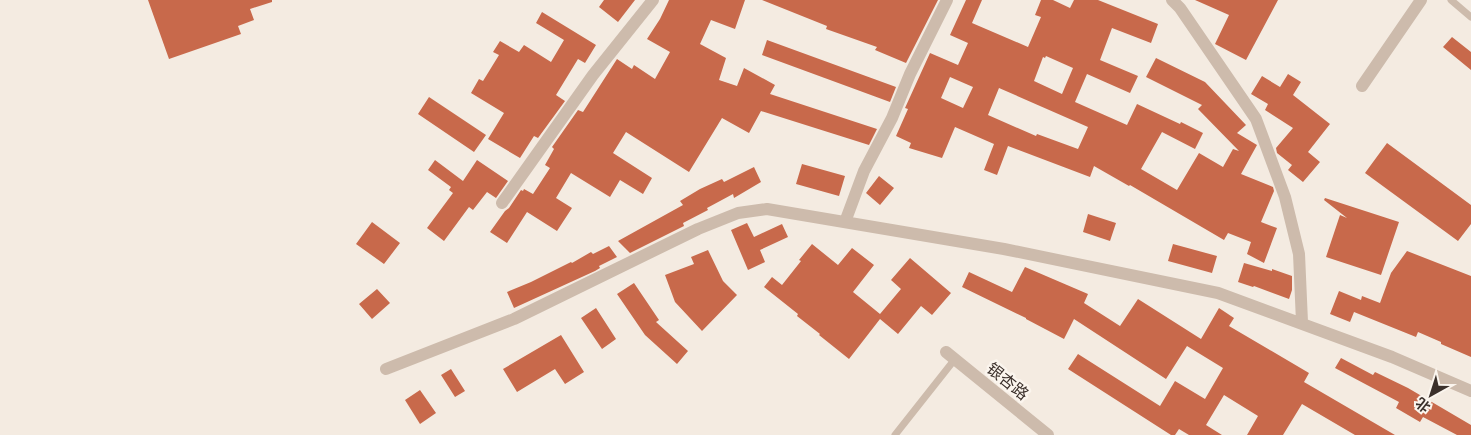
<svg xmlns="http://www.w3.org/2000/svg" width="1471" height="435" viewBox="0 0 1471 435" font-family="'Space Grotesk','Noto Sans SC',sans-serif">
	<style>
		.building { fill: #c8694b; fill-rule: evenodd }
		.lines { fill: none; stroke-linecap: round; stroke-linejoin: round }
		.service { stroke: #cdbbac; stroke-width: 7 }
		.minor { stroke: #cdbbac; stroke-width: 12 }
		.tertiary { stroke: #cdbbac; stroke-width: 12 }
		.labels { text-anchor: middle; stroke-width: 5; stroke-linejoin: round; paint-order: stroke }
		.street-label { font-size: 16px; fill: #3b302b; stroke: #fbf5ee }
	</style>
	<rect width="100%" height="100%" fill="#f4ebe1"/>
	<!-- building -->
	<path class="building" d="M148,0H272V2L250,9L254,20L238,26L241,34L169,59Z
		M604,0H635L618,22L599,7Z
		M669,0H745L735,29L711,20L700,44L726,58L719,80L737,86L744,68L775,85L770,94L877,129L869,145L761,111L749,133L722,118L689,172L626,132L613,153L652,178L643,194L620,180L610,197L571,173L556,198L572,208L557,231L527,212L507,243L490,232L505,211L509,208L521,190L523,191L524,189L533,194L550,168L545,165L554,149L552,147L578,110L583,112L617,59L632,69L634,65L655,79L670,52L647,39L660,19Z
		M762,0H938L906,63L875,50L877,47L826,29L827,26Z
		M966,0H982L972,23L1028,47L1041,17L1035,15L1041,0H1053L1070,8L1074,0H1098L1158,24L1151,43L1112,28L1100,60L1138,76L1130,93L1087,74L1075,102L1127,125L1137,104L1180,124L1181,122L1203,133L1195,149L1162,132L1141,169L1177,190L1199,153L1223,167L1233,149L1239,151L1198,109L1202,105L1146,77L1156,58L1205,82L1246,125L1237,133L1257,145L1241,174L1273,187L1274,191L1261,222L1277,228L1264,263L1247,254L1251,242L1228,233L1224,240L1130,185L1129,186L1094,166L1090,177L1008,146L997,175L984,170L994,144L955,127L942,158L909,148L911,143L896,136L908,109L905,108L930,53L958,65L968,43L950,35ZM1046,56L1073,68L1062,94L1034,81L1043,57L1045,58ZM950,77L973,87L963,108L941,98ZM999,88L1088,127L1078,149L1037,134L1036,136L988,115Z
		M1195,0H1278L1246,60L1215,44L1229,15Z
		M542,12L596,45L585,63L578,59L556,95L565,101L538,138L534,136L520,158L488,139L504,113L471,93L479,79L483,81L499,55L493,52L500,41L519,52L524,45L551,62L564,40L536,23Z
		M1452,37L1471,52V70L1443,47Z
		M767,40L896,87L890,102L762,55Z
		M1288,74L1301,82L1293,95L1330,124L1308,152L1320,162L1303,182L1288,170L1292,165L1277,153L1276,148L1293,128L1265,110L1268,104L1251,94L1262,76L1280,87Z
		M429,97L486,135L474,152L418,114Z
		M1387,143L1471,205V224L1458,241L1365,173Z
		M435,160L463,181L477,160L508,181L496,198L487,192L473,210L469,207L444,241L427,228L453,193L449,190L451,187L428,170Z
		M802,164L845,176L839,196L796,184Z
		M754,167L761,182L734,198L733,194L707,208L708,210L683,223L684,226L630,253L618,241L683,205L680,201L700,189L722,179L724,182Z
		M879,176L894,188L880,205L866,193Z
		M1325,198L1399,222L1381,275L1326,257L1340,215L1347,218L1324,200Z
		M1088,214L1116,223L1110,241L1083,232Z
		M372,222L400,243L384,264L356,244Z
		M747,223L754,237L782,224L788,237L760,250L765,262L748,270L731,230Z
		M812,244L838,265L852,248L874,265L853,292L880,314L901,289L891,280L910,258L951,293L932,315L921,306L898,334L880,319L849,359L819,335L820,334L797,316L798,314L764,287L772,277L782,285L801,261L799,260Z
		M1173,244L1217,256L1212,273L1168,261Z
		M609,246L617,257L599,266L600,268L595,271L514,308L507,292L531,282L571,262L572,263L591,252L593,254Z
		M708,250L723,281L737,295L702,331L675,302L665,275L694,264L691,257Z
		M1407,251L1471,276V357L1441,344V342L1418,332L1416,337L1354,312L1350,322L1330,314L1339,291L1361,300L1362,296L1380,303L1391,273Z
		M1244,263L1272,271V269L1292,276V290L1289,299L1254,286L1253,287L1238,282Z
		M1025,267L1088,294L1084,303L1120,326L1138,299L1201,339L1219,308L1234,318L1229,326L1309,373L1304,382L1395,435H1355L1302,404L1283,435H1247L1258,416L1224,395L1206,425L1222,435H1189L1179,429L1175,435H1171L1068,369L1078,354L1160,406L1175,381L1205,399L1223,368L1187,346L1166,379L1074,319L1064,339L1026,319V318L962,287L969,272L1012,292Z
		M634,283L659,320L656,322L688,351L677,364L645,335L617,294Z
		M377,289L390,303L372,319L359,304Z
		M596,308L616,339L602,349L581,318Z
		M561,335L584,372L565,384L555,369L517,392L503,369Z
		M1341,358L1373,375L1375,372L1408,388L1471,425V435H1457L1423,417L1420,422L1396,408L1399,402L1335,368Z
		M451,369L465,391L455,397L441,375Z
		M420,390L436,413L420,424L405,400Z"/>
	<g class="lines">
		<!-- service -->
		<path class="service" d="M1451,0L1471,17
			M895,435L955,359"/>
		<!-- minor -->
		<path class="minor" d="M1172,0L1180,8L1256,119L1285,197L1299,254L1302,322
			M1362,86L1421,0
			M502,203L593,75L653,0
			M845,222L864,171L892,118L910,74L947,0
			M386,369L514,319L698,229L738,213L767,209L1004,249L1218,293L1392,357L1471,391"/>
		<!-- tertiary -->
		<path class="tertiary" d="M946,352L1048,435"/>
	</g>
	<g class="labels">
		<!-- street labels -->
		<g class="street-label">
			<text transform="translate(1008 381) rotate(39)" y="6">银杏路</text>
		</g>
	</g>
	<!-- north arrow -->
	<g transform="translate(1431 395) rotate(219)" stroke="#fbf5ee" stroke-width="4" paint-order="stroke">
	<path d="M0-4L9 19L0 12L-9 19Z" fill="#3b302b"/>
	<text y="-8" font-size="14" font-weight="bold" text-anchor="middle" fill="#3b302b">北</text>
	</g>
</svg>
